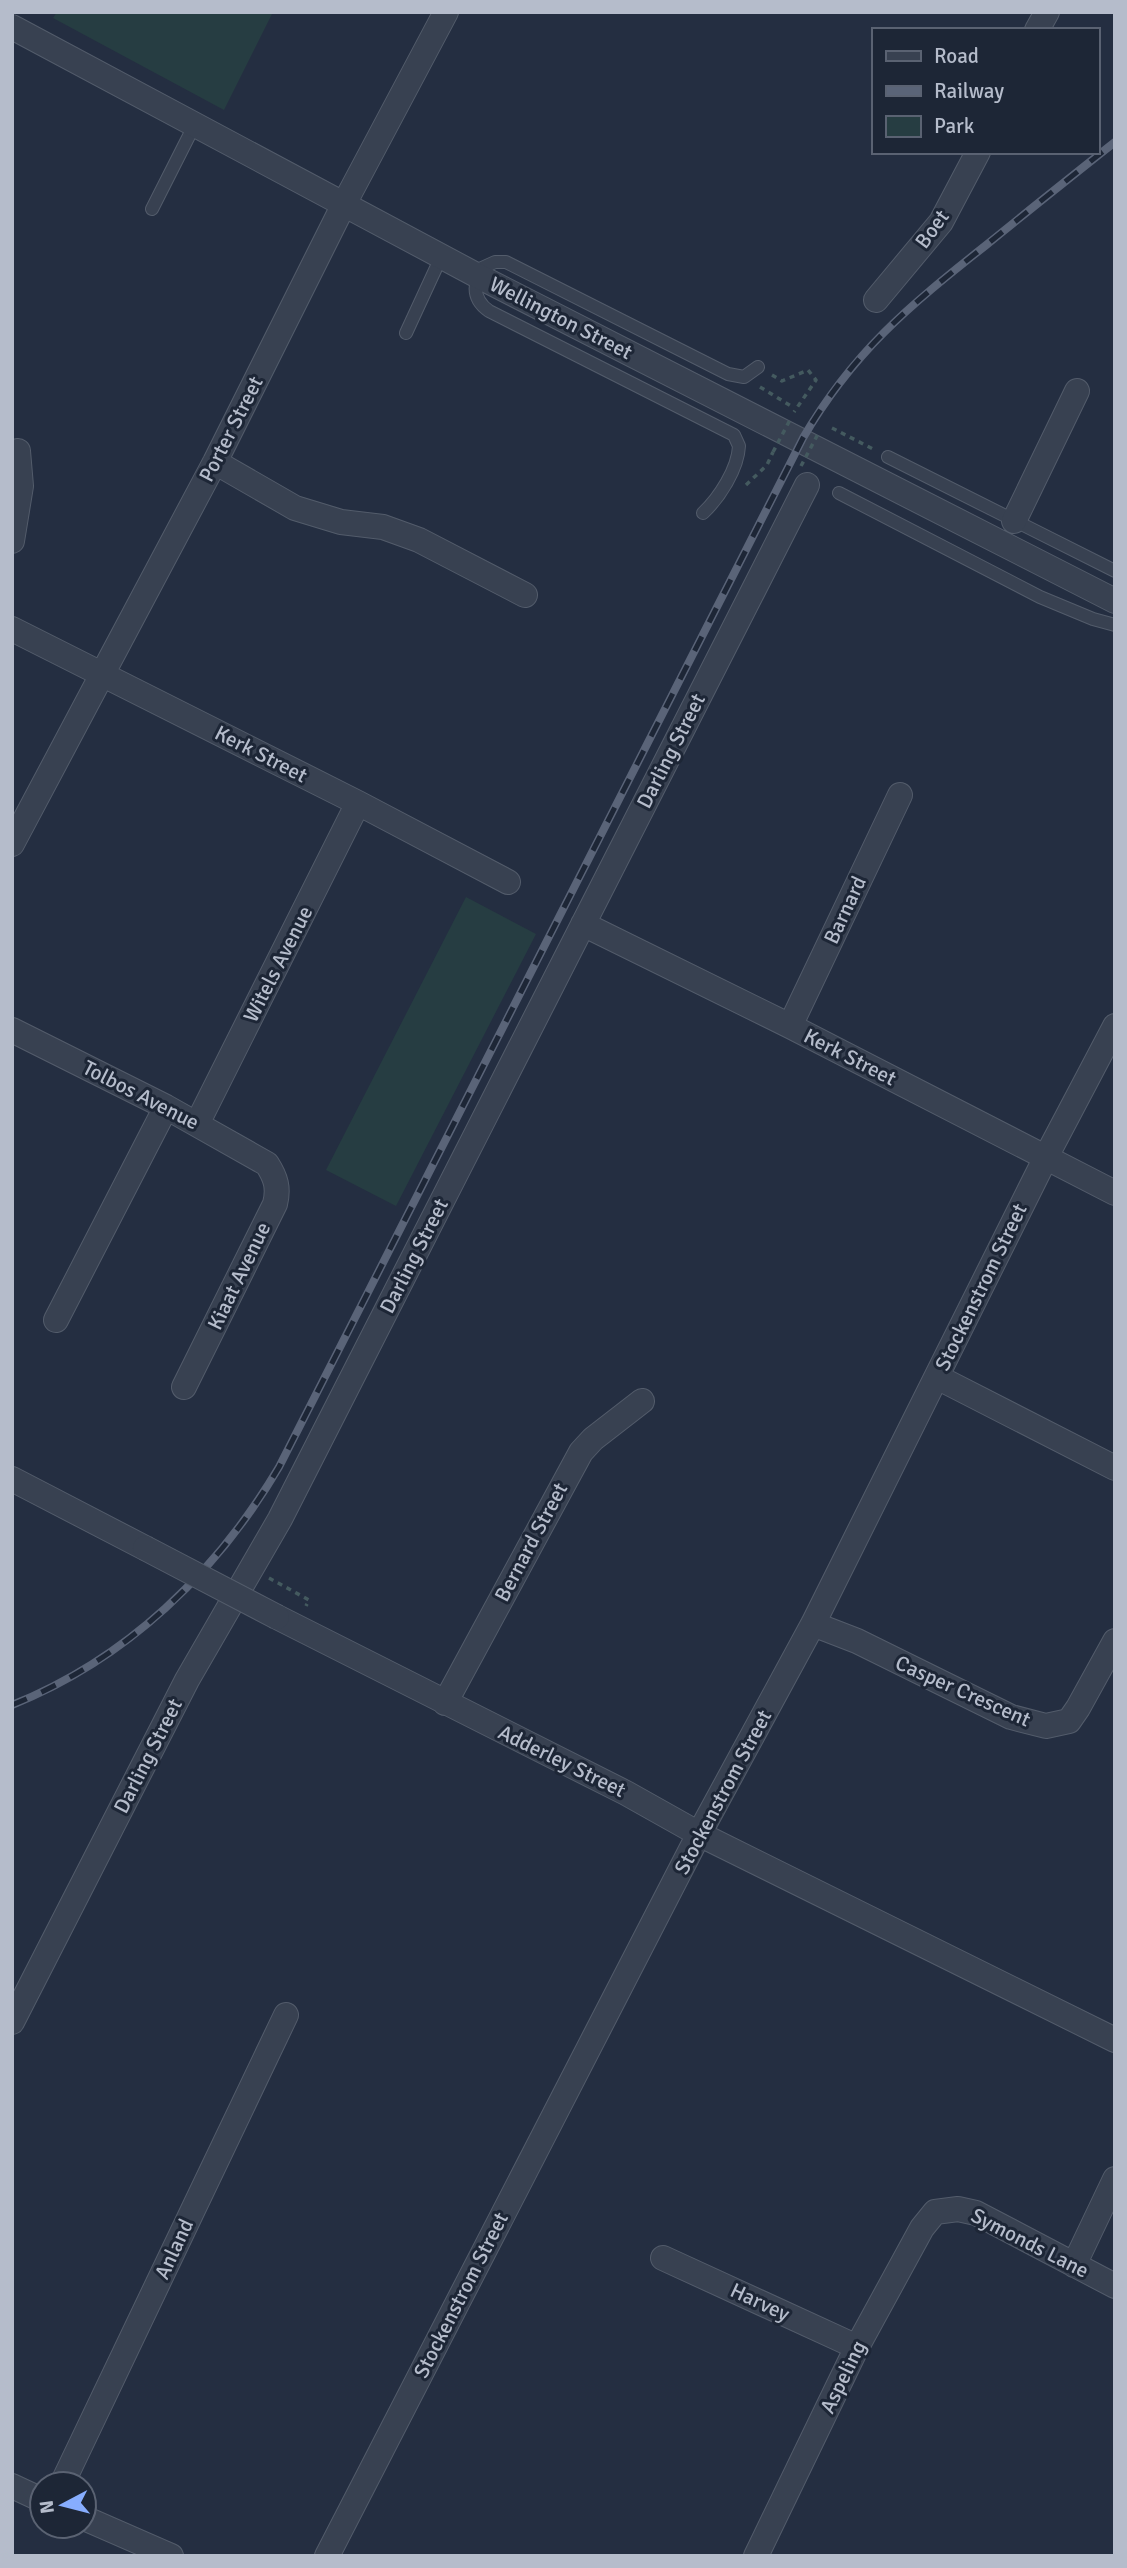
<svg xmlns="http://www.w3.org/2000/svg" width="1127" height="2568" viewBox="0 0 1127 2568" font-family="Signika,sans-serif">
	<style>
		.green { fill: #263d42 }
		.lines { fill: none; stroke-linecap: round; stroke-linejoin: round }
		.lane-casing { stroke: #535c6b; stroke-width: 14 }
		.street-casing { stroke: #535c6b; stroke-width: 26 }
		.path { stroke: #445a5f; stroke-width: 3.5; stroke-dasharray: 5 5; stroke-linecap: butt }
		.lane { stroke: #384151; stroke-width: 12 }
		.street { stroke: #384151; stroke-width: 24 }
		.rail-casing { stroke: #5a6478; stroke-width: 8 }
		.rail { stroke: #1d2636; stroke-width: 5; stroke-dasharray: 16; stroke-linecap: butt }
		.street-bridge-casing { stroke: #535c6b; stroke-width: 26; stroke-linecap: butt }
		.path-bridge { stroke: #445a5f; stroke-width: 3.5; stroke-dasharray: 5 5; stroke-linecap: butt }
		.street-bridge { stroke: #384151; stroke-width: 24 }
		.labels { text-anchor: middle; stroke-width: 6; stroke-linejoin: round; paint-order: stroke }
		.street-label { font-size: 21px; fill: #b5bccb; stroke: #1d2636 }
	</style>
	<rect width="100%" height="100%" fill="#242e41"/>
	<!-- green -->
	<path class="green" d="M57,12H273L224,110L53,18Z
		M466,897L536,934L396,1206L326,1170Z"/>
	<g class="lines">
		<defs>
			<path id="lane" d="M152,209L195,124
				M473,272L495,262H506L728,374L744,377L758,367
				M478,276C473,290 476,302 489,311L734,435L739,446C738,469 719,498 703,513
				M406,333L442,255
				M888,457L1115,571
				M839,493L1040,597L1093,619L1115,625"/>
			<path id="street" d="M12,27L478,276L1115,601
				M1037,30L1047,12
				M876,300L941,222L978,152
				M215,462L295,508L341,522L383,527L419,540L525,595
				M1014,521L1077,391
				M12,541L21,486L18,451
				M12,629L358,803L508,882
				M12,844L215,462L344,204L446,12
				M583,924L790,1026L1115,1193
				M790,1026L900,795
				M12,1030L166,1107L267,1164C276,1178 279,1188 275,1204L184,1387
				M197,1124L358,803
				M56,1320L166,1107
				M937,1377L1115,1468
				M12,1479L145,1548
				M277,1617L626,1793L699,1834L1115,2040
				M813,1624L857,1641L1011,1717L1046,1726L1069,1721L1078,1708L1115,1641
				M445,1703L581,1452L593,1439L642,1401
				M12,2022L187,1680L280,1519L807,485
				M663,2258L857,2347
				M1074,2265L1115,2179
				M62,2484L286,2015
				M12,2486L42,2500
				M84,2518L171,2556
				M327,2556L699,1834L813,1624L1046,1157L1115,1026
				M756,2556L857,2347L922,2228L935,2212L958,2209L976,2213L1115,2286"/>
		</defs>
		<!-- lane casing -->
		<use href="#lane" class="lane-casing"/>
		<!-- street casing -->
		<use href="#street" class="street-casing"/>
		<!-- path -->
		<path class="path" d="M772,375L782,381L808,370L816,380L794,412
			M760,387L791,406
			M832,428L873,449
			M746,485L767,465L773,452
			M269,1578L309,1600L306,1606"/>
		<!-- lane -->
		<use href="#lane" class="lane"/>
		<!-- street -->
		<use href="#street" class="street"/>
		<defs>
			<path id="rail" d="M12,1705C127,1659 217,1572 279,1467L803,438C853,352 909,306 985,246C1028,211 1072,176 1115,142"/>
		</defs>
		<!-- rail casing -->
		<use href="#rail" class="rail-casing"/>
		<!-- rail -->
		<use href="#rail" class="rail"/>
		<defs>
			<path id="street-bridge" d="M145,1548L277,1617"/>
		</defs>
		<!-- street-bridge casing -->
		<use href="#street-bridge" class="street-bridge-casing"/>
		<!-- path-bridge -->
		<path class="path-bridge" d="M773,452L791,418
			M801,466L818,434"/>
		<!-- street-bridge -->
		<use href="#street-bridge" class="street-bridge"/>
	</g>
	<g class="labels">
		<!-- street labels -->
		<g class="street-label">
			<text transform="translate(932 229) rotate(-54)" y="7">Boet</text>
			<text transform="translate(561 318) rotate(27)" y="7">Wellington Street</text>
			<text transform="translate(231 429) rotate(-63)" y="7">Porter Street</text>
			<text transform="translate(671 751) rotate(-63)" y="7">Darling Street</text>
			<text transform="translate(261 754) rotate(27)" y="7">Kerk Street</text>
			<text transform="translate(845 910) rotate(-65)" y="7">Barnard</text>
			<text transform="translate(278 964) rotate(-63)" y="7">Witels Avenue</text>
			<text transform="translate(850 1057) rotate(27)" y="7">Kerk Street</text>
			<text transform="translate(141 1095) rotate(27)" y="7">Tolbos Avenue</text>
			<text transform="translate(414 1256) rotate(-63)" y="7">Darling Street</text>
			<text transform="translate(239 1276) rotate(-64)" y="7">Kiaat Avenue</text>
			<text transform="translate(981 1287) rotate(-64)" y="7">Stockenstrom Street</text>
			<text transform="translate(531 1542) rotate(-62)" y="7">Bernard Street</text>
			<text transform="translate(963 1691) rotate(24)" y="7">Casper Crescent</text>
			<text transform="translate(148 1756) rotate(-63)" y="7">Darling Street</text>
			<text transform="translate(562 1761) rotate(26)" y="7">Adderley Street</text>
			<text transform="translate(723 1792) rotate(-62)" y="7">Stockenstrom Street</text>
			<text transform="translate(1030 2243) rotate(27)" y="7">Symonds Lane</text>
			<text transform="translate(174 2249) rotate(-65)" y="7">Anland</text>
			<text transform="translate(461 2295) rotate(-63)" y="7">Stockenstrom Street</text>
			<text transform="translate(760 2302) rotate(25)" y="7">Harvey</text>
			<text transform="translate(843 2377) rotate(-64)" y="7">Aspeling</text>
		</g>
	</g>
	<!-- border -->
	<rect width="1127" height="2568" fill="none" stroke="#b5bccb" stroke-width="28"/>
	<!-- legend -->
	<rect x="872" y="28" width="228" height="126" fill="#1d2636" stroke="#5a6272" stroke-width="2"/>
	<rect x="886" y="51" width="35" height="10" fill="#384151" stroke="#5a6272" stroke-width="2"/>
	<text x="934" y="63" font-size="21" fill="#b5bccb">Road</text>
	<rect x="886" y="86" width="35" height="10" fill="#5a6478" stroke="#5a6272" stroke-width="2"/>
	<text x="934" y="98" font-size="21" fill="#b5bccb">Railway</text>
	<rect x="886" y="116" width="35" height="21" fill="#263d42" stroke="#5a6272" stroke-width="2"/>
	<text x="934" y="133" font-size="21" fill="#b5bccb">Park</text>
	<!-- north arrow -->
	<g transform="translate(63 2505) rotate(263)"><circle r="33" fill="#1d2636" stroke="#5a6272" stroke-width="2"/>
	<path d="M0-5L12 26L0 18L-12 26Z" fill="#87adfe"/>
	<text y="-10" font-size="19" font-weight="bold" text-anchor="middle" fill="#b5bccb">N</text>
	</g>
</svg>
